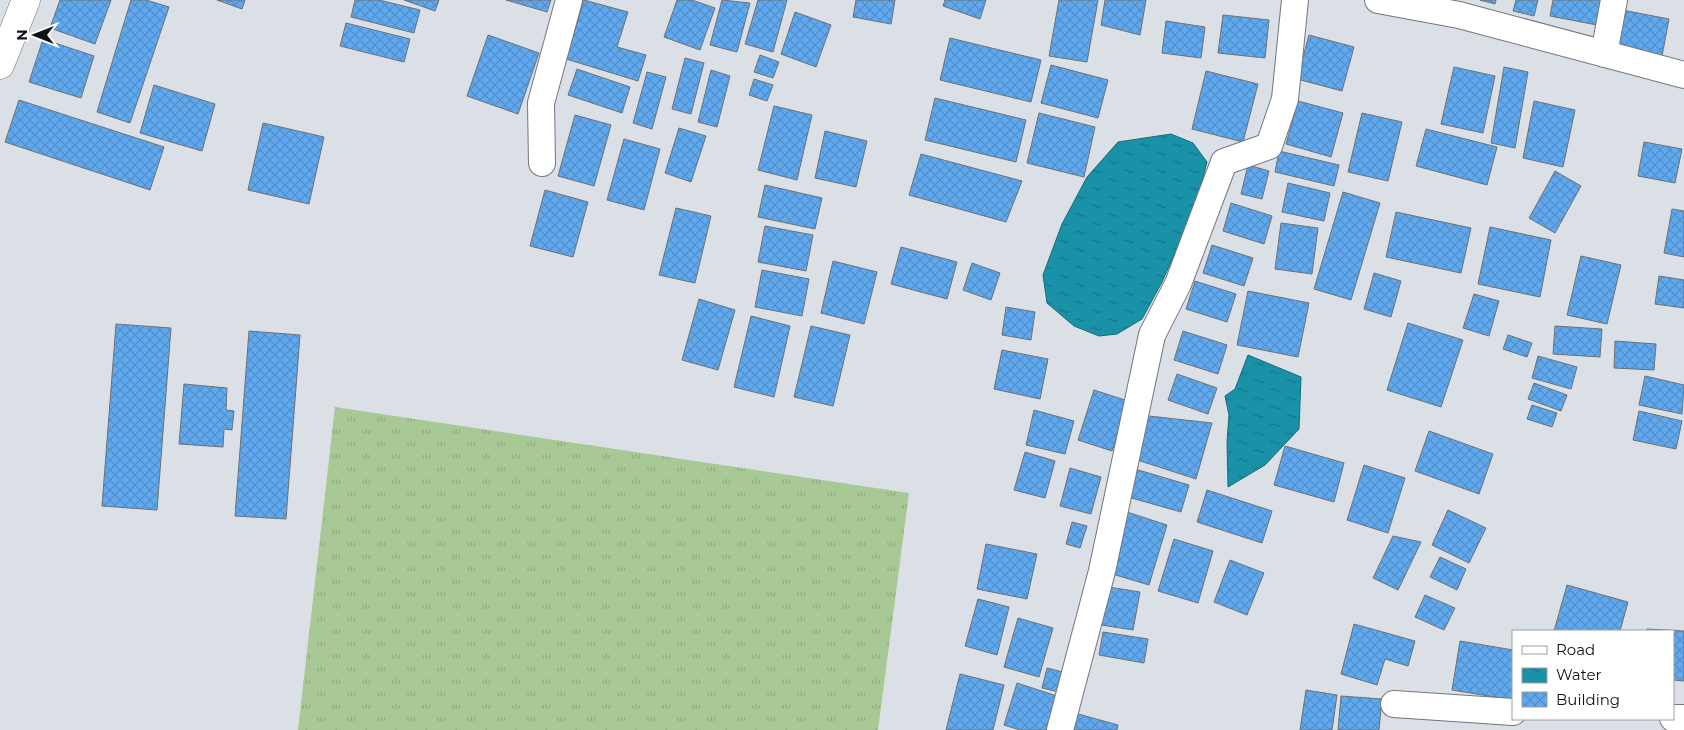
<svg xmlns="http://www.w3.org/2000/svg" width="1684" height="730" viewBox="0 0 1684 730" font-family="Montserrat,sans-serif">
	<style>
		.grass { fill: url(#grass-tufts) }
		.water { fill: url(#water-ripples); stroke: #166b7b }
		.building { fill: url(#building-cross-hatch); stroke: #6c7175 }
		.lines { fill: none; stroke-linecap: round; stroke-linejoin: round }
		.street-casing { stroke: #73777c; stroke-width: 28 }
		.primary-casing { stroke: #73777c; stroke-width: 29 }
		.street { stroke: #fff; stroke-width: 26 }
		.primary { stroke: #fff; stroke-width: 28 }
	</style>
	<defs>
		<pattern id="grass-tufts" width="24" height="20" patternUnits="userSpaceOnUse" patternTransform="scale(1.25)"><rect width="24" height="20" fill="#a8c995"/><path d="M3 7l-1-3M5 7V3M7 7l1-3M15 17l-1-3M17 17v-4M19 17l1-3" fill="none" stroke="#90ac80"/></pattern>
		<pattern id="water-ripples" width="26" height="14" patternUnits="userSpaceOnUse" patternTransform="scale(1.25)"><rect width="26" height="14" fill="#1991a7"/><path d="M2 4q2-2 4 0t4 0M15 11q2-2 4 0t4 0" fill="none" stroke="#157587"/></pattern>
		<pattern id="building-cross-hatch" width="8" height="8" patternUnits="userSpaceOnUse" patternTransform="scale(1.25)"><rect width="8" height="8" fill="#60a9ef"/><path d="M0 0l8 8M0 8l8-8" fill="none" stroke="#5290cc"/></pattern>
	</defs>
	<rect width="100%" height="100%" fill="#dae0e5"/>
	<!-- grass -->
	<path class="grass" d="M335,407L909,493L878,730H298Z"/>
	<!-- water -->
	<path class="water" d="M1171,134L1193,143L1207,162L1194,211L1162,282L1142,319L1117,334L1099,336L1074,326L1047,303L1043,275L1062,224L1087,177L1118,142Z
		M1248,355L1301,377L1299,429L1265,465L1228,487L1227,442L1229,415L1225,396L1235,389Z"/>
	<!-- building -->
	<path class="building" d="M60,0H111L95,44L50,28Z
		M131,0H146L169,7L130,123L97,112Z
		M217,0H245L242,9Z
		M355,0H379L420,10L414,33L351,17Z
		M404,0H439L435,11Z
		M506,0H551L547,12Z
		M584,0L628,12L617,47L646,55L638,81L566,59Z
		M677,0H692L715,8L700,50L664,37Z
		M722,0L750,3L737,52L710,45Z
		M758,0H787L773,52L745,44Z
		M856,0H895L891,24L853,17Z
		M945,0H986L980,19L943,6Z
		M1059,0H1098L1087,62L1049,56Z
		M1105,0H1146L1140,35L1101,25Z
		M1480,0H1496L1495,4Z
		M1516,0H1538L1534,16L1513,11Z
		M1553,0H1602L1597,25L1550,16Z
		M1622,10L1669,19L1659,72L1612,63Z
		M795,12L831,25L816,67L781,54Z
		M1223,15L1269,20L1265,58L1218,53Z
		M1166,21L1205,27L1201,58L1162,53Z
		M346,23L410,39L404,62L340,46Z
		M488,35L539,53L518,114L467,96Z
		M1309,35L1354,47L1342,91L1297,79Z
		M950,38L1041,60L1031,102L940,80Z
		M43,39L94,56L81,98L29,82Z
		M760,55L779,62L773,78L754,72Z
		M685,58L704,63L691,114L672,109Z
		M1051,65L1108,80L1098,118L1041,103Z
		M1454,67L1495,76L1483,133L1441,124Z
		M1504,67L1528,72L1515,148L1491,143Z
		M577,69L630,87L622,113L568,95Z
		M711,70L730,76L717,127L698,122Z
		M1206,71L1258,84L1243,142L1192,129Z
		M647,72L666,77L652,129L633,123Z
		M754,79L773,85L767,101L749,95Z
		M154,85L215,104L202,151L140,133Z
		M935,98L1026,120L1016,162L925,140Z
		M19,100L164,147L150,190L5,142Z
		M1298,101L1343,113L1331,157L1286,144Z
		M1534,101L1575,110L1563,167L1523,158Z
		M774,106L812,115L797,180L758,170Z
		M1039,113L1095,127L1084,177L1027,163Z
		M1362,113L1402,122L1388,181L1348,172Z
		M575,115L611,125L594,186L558,176Z
		M263,123L324,137L309,204L248,190Z
		M679,128L706,136L691,182L665,173Z
		M1426,129L1497,147L1487,185L1416,166Z
		M825,131L867,141L856,187L815,178Z
		M624,139L660,149L644,210L607,200Z
		M1644,142L1682,149L1675,183L1638,176Z
		M1279,151L1339,165L1334,186L1275,172Z
		M921,154L1022,181L1006,222L909,195Z
		M1248,165L1269,171L1262,199L1241,194Z
		M1555,171L1581,186L1555,233L1529,218Z
		M1288,183L1330,193L1324,221L1282,212Z
		M765,185L822,198L815,229L758,217Z
		M545,190L588,202L573,257L530,246Z
		M1343,192L1380,203L1351,300L1314,289Z
		M1231,203L1272,216L1264,244L1223,231Z
		M676,208L711,216L695,283L659,275Z
		M1672,209L1684,211V257L1664,253Z
		M1396,212L1471,228L1461,273L1386,257Z
		M1281,223L1318,228L1312,274L1275,269Z
		M765,226L813,235L806,271L758,262Z
		M1490,227L1551,240L1540,297L1478,284Z
		M1212,245L1253,258L1244,286L1203,273Z
		M901,247L957,262L947,299L891,284Z
		M1581,256L1621,265L1607,324L1567,315Z
		M833,261L877,272L864,324L821,313Z
		M972,263L1000,273L991,300L963,290Z
		M762,270L809,279L802,316L755,307Z
		M1374,273L1401,281L1391,317L1364,309Z
		M1659,276L1684,280V308L1655,304Z
		M1195,281L1236,294L1227,322L1186,309Z
		M1248,291L1309,303L1298,357L1237,345Z
		M1474,294L1499,301L1489,336L1463,328Z
		M699,299L735,310L718,370L682,360Z
		M1006,307L1035,312L1031,340L1002,335Z
		M751,316L790,326L774,397L734,387Z
		M1408,323L1463,340L1441,407L1387,390Z
		M116,324L171,328L157,510L102,506Z
		M811,326L850,335L833,406L794,397Z
		M1555,326L1602,329L1600,357L1553,354Z
		M249,331L300,335L286,519L235,516Z
		M1183,331L1227,345L1218,374L1174,360Z
		M1508,335L1532,343L1527,357L1503,349Z
		M1615,341L1656,344L1654,370L1614,368Z
		M1002,350L1048,359L1040,399L994,389Z
		M1538,356L1577,367L1571,389L1532,378Z
		M1177,374L1217,388L1208,414L1168,400Z
		M1645,376L1684,385L1682,414L1639,405Z
		M1534,383L1567,395L1561,411L1528,399Z
		M184,384L227,388L226,410L234,411L232,430L224,429L223,447L179,444Z
		M1094,390L1128,401L1112,451L1078,440Z
		M1532,405L1557,413L1552,427L1527,419Z
		M1034,410L1074,421L1065,454L1026,445Z
		M1639,411L1682,421L1676,449L1633,440Z
		M1140,415L1212,423L1196,479L1128,457Z
		M1429,431L1493,454L1479,494L1415,471Z
		M1285,446L1344,463L1334,502L1274,485Z
		M1025,452L1055,461L1045,498L1014,490Z
		M1364,465L1405,478L1388,533L1347,520Z
		M1070,468L1101,477L1091,514L1060,506Z
		M1135,469L1189,485L1181,512L1128,497Z
		M1207,490L1272,511L1262,543L1197,522Z
		M1448,510L1486,528L1469,563L1432,545Z
		M1127,512L1167,525L1149,585L1109,573Z
		M1072,522L1087,526L1080,548L1066,544Z
		M1393,536L1421,542L1398,590L1373,578Z
		M1174,539L1213,551L1198,603L1158,591Z
		M986,544L1037,554L1027,599L977,589Z
		M1440,557L1466,569L1457,590L1430,577Z
		M1230,560L1264,573L1247,615L1214,602Z
		M1567,585L1628,602L1620,631H1554Z
		M1102,586L1140,592L1133,630L1095,624Z
		M1425,595L1455,608L1444,630L1415,617Z
		M978,599L1009,607L997,655L965,646Z
		M1018,618L1053,628L1039,677L1004,667Z
		M1354,624L1415,641L1408,666L1385,659L1377,685L1341,674Z
		M1647,629L1684,631V681L1673,680V631H1647Z
		M1103,632L1148,639L1144,663L1099,655Z
		M1460,641L1513,650V700L1452,690Z
		M1047,668L1063,672L1059,692L1042,688Z
		M960,674L1004,685L993,730H946Z
		M1017,683L1057,696L1047,730H1020L1004,725Z
		M1306,690L1337,695L1332,730H1300Z
		M1341,696L1382,699L1379,730H1338Z
		M1071,712L1118,725L1117,730H1066Z"/>
	<g class="lines">
		<defs>
			<path id="street" d="M1378,0L1459,15L1684,75
				M1604,54L1614,0
				M542,163L541,103L569,0
				M1394,704L1513,712
				M1673,718H1684
				M1060,730L1102,571L1152,335L1178,284L1224,162L1269,146L1285,99L1295,0"/>
			<path id="primary" d="M0,65L26,0"/>
		</defs>
		<!-- street casing -->
		<use href="#street" class="street-casing"/>
		<!-- primary casing -->
		<use href="#primary" class="primary-casing"/>
		<!-- street -->
		<use href="#street" class="street"/>
		<!-- primary -->
		<use href="#primary" class="primary"/>
	</g>
	<!-- legend -->
	<rect x="1512" y="630" width="162" height="90" fill="#ffffff" stroke="#9fa0a1"/>
	<rect x="1522" y="646" width="25" height="8" fill="#ffffff" stroke="#9fa0a1"/>
	<text x="1556" y="655" font-size="15" fill="#101214">Road</text>
	<rect x="1522" y="668" width="25" height="15" fill="url(#water-ripples)" stroke="#9fa0a1"/>
	<text x="1556" y="680" font-size="15" fill="#101214">Water</text>
	<rect x="1522" y="692" width="25" height="15" fill="url(#building-cross-hatch)" stroke="#9fa0a1"/>
	<text x="1556" y="705" font-size="15" fill="#101214">Building</text>
	<!-- north arrow -->
	<g transform="translate(35 35) rotate(270)" stroke="#ffffff" stroke-width="4" paint-order="stroke">
	<path d="M0-4L9 19L0 12L-9 19Z" fill="#101214"/>
	<text y="-8" font-size="14" font-weight="bold" text-anchor="middle" fill="#101214">N</text>
	</g>
</svg>
